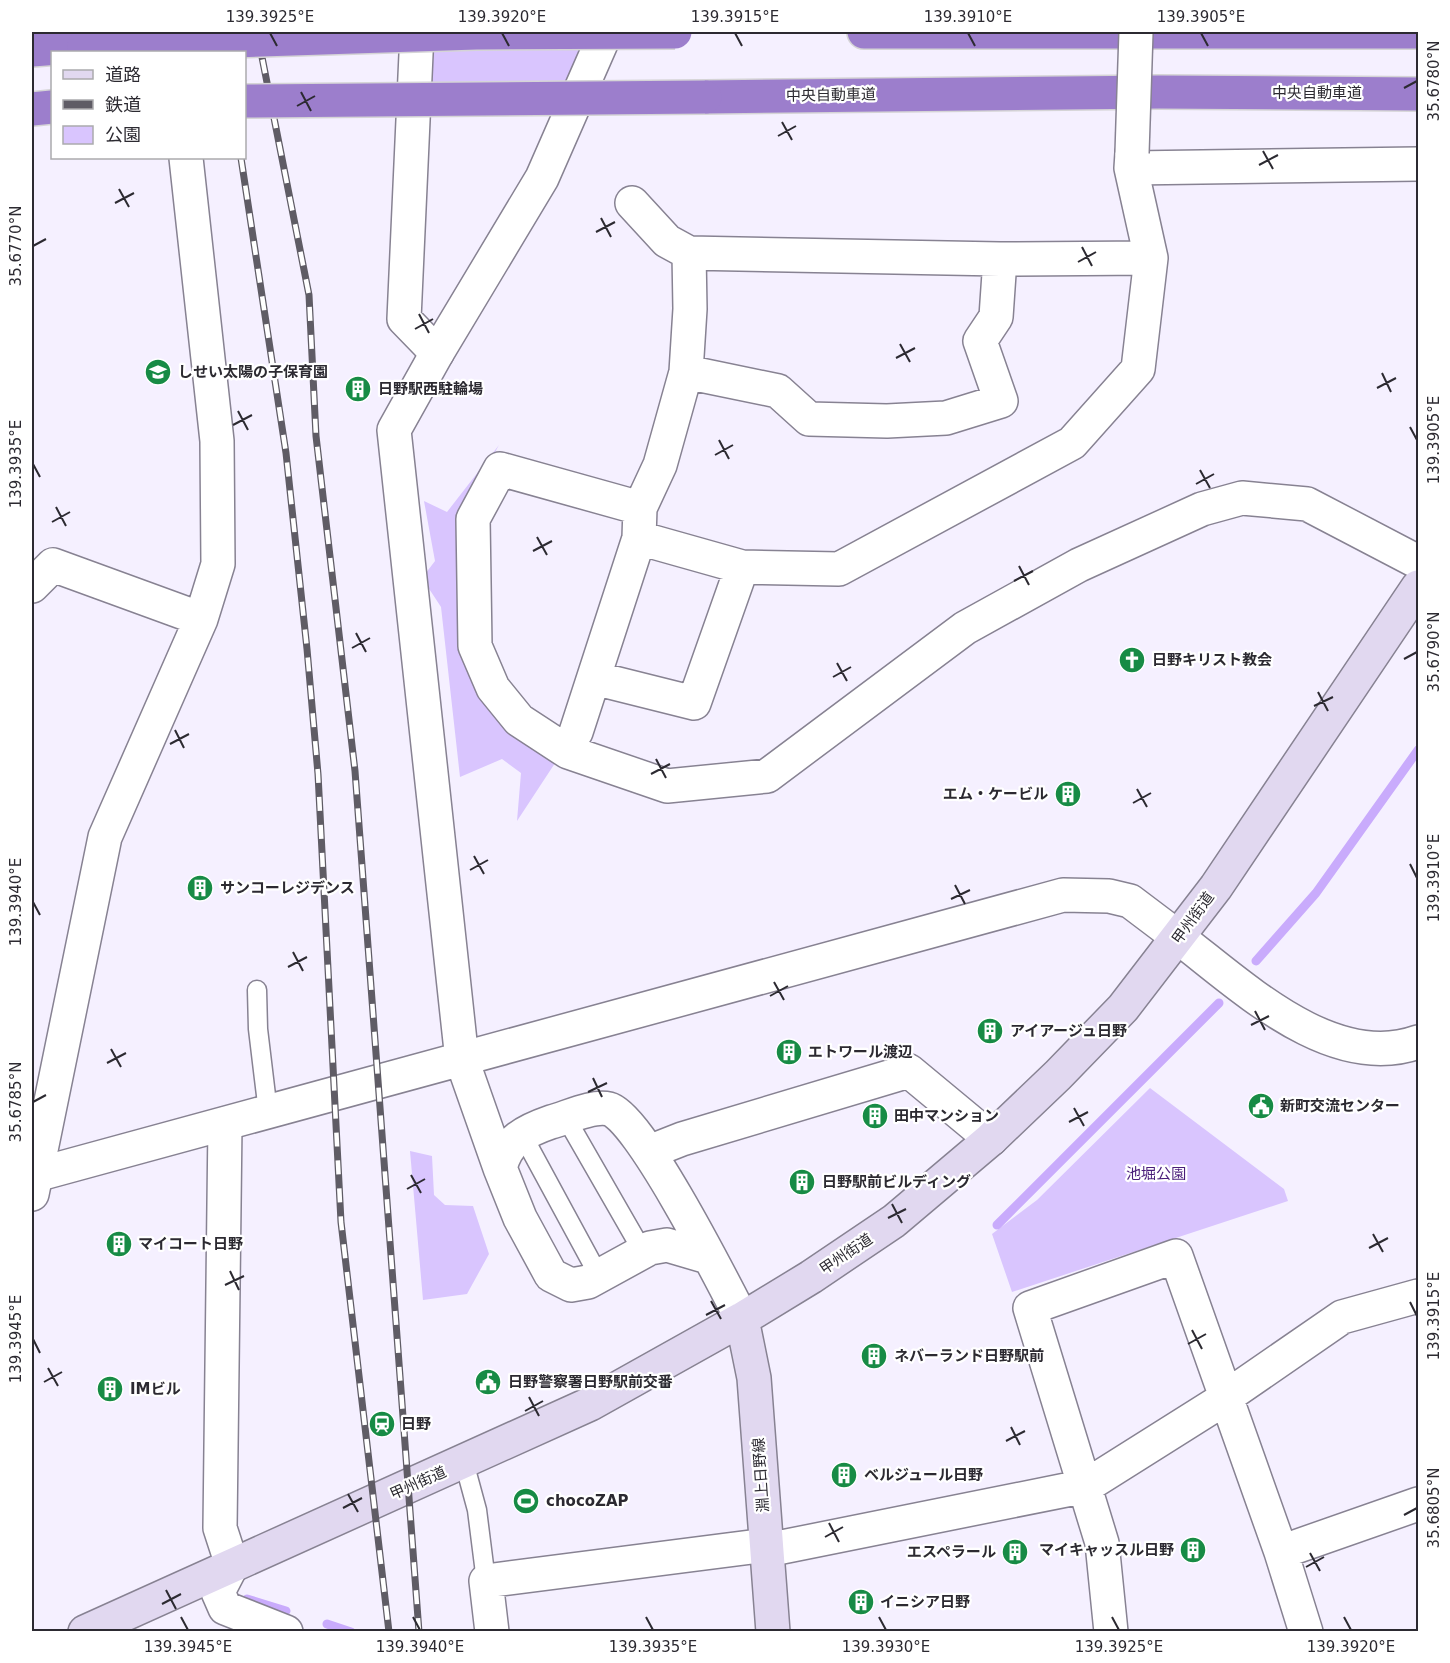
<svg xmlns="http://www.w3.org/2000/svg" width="1450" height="1663" viewBox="0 0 1450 1663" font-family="'DejaVu Sans','Noto Sans JP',sans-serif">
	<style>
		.green { fill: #d9c5fe }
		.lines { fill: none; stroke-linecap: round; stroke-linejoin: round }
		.stream { stroke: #c9abfc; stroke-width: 9 }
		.service-casing { stroke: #878292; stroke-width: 21 }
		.minor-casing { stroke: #878292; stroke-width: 36 }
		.tertiary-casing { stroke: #878292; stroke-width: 36 }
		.secondary-casing { stroke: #878292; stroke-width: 36 }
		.motorway-casing { stroke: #d5d4d6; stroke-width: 36 }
		.service { stroke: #fff; stroke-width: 18 }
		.minor { stroke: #fff; stroke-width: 33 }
		.tertiary { stroke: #fff; stroke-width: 33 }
		.secondary { stroke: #e1d8f0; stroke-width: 33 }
		.motorway { stroke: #9c7ecc; stroke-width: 33 }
		.rail-casing { stroke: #5f5c65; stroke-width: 7 }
		.rail { stroke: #fff; stroke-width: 4.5; stroke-dasharray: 14; stroke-linecap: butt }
		.minor-bridge-casing { stroke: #878292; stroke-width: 36; stroke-linecap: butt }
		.motorway-bridge-casing { stroke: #d5d4d6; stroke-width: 36; stroke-linecap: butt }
		.minor-bridge { stroke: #fff; stroke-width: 33 }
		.motorway-bridge { stroke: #9c7ecc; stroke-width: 33 }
		.ticks { fill: none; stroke: #2c2a31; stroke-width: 2 }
		.labels { text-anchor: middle; stroke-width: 4.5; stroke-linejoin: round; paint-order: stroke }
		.street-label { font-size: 15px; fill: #2c2a31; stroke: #fff }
		.poi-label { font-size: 15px; font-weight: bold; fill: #2c2a31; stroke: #fff; text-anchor: start }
		.park-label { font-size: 15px; fill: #491d79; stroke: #fff }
		.neatline { fill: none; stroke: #2c2a31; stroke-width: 2 }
		.ticks-label { font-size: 15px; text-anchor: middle; fill: #2c2a31 }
	</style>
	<rect width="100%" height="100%" fill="#f5f0ff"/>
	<!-- green -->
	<path class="green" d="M429,32H592L568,109L420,111Z
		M499,445L461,512L469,640L561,754L517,821L521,773L502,759L460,777L441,607L422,578L435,561L424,501L447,512Z
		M1150,1088L1284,1189L1288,1201L1012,1292L992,1234L1037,1200Z
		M410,1151L432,1156L434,1195L445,1205L473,1206L489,1254L467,1294L423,1300Z"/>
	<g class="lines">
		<!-- stream -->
		<path class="stream" d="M1256,961L1316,893L1418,750
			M997,1225L1219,1003
			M247,1599L286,1611
			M327,1624L351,1632"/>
		<defs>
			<path id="service" d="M257,990L258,1029L268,1112
				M566,1118L643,1252
				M522,1134L599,1276
				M464,1462L477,1510L486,1581"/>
			<path id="minor" d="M417,32L404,319L437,353
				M1131,168L1418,164
				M689,253L1000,259L1151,258
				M686,372L778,391L809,419L887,421L946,418L1001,401L980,341L996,317L1000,259
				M640,508L500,469L473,519L475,646L493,688L519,720L568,752L667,786L767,776L965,628L1079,565L1202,509L1242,498L1307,504L1418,562
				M639,538L742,567L839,569L1072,443L1138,369L1151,258L1131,168L1132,153
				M32,586L53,565L201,619
				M594,678L694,703L742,567
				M576,732L639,538L640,508L660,465L686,372L690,309L689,253L667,241L632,203
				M1179,938C1242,986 1332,1073 1418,1042
				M225,1124L220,1528L232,1565L218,1592L225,1608L286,1632
				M649,1152L682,1139L909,1071L991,1139
				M32,1194L105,837L201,619L218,564L217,441L186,158
				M767,1550L1086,1486L1213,1406L1342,1317L1418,1296
				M1281,1552L1418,1504
				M492,1632L486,1581L766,1545
				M1111,1632L1102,1543L1030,1308L1176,1256L1281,1552L1306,1632"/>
			<path id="tertiary" d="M606,32L542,178L437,353L394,430L462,1060L500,1168L520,1218L551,1275L571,1285L588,1282L650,1248L667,1245L708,1257
				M500,1168C507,1140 525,1131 551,1122C567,1118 592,1105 609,1109C639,1116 724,1284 742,1319
				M32,1176L1063,895L1109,896L1130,901L1179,938"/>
			<path id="secondary" d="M742,1319L754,1378L773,1632
				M85,1632L590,1404L742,1319L811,1277L894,1221L991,1139L1058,1075L1123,1008L1216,887L1418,587"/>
			<path id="motorway" d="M864,32H1418
				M32,50L84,46
				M705,97L1159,92L1418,94
				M32,109L52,107"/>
		</defs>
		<!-- service casing -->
		<use href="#service" class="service-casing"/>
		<!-- minor casing -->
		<use href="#minor" class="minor-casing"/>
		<!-- tertiary casing -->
		<use href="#tertiary" class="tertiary-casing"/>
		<!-- secondary casing -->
		<use href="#secondary" class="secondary-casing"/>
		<!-- motorway casing -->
		<use href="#motorway" class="motorway-casing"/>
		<!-- service -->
		<use href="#service" class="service"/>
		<!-- minor -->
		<use href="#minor" class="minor"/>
		<!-- tertiary -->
		<use href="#tertiary" class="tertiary"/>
		<!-- secondary -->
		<use href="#secondary" class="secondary"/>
		<!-- motorway -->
		<use href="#motorway" class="motorway"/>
		<defs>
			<path id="rail" d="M217,32L221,52
				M257,32L309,295L316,436L355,771L419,1632
				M241,158L286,453L307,649L318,774L341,1222L389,1632"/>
		</defs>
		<!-- rail casing -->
		<use href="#rail" class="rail-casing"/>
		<!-- rail -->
		<use href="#rail" class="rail"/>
		<defs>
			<path id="minor-bridge" d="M1132,153L1136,32"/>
			<path id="motorway-bridge" d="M84,46L476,33L675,32
				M244,101L705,97"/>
		</defs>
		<!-- minor-bridge casing -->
		<use href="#minor-bridge" class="minor-bridge-casing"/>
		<!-- motorway-bridge casing -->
		<use href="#motorway-bridge" class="motorway-bridge-casing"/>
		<!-- minor-bridge -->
		<use href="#minor-bridge" class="minor-bridge"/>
		<!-- motorway-bridge -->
		<use href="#motorway-bridge" class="motorway-bridge"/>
	</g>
	<!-- ticks -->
	<path class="ticks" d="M270,33L277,46M502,33L509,46M735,33L742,46M968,33L975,46M1201,33L1208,46M1404,88L1417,81M301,92L311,111M297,106L315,96M782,122L792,140M778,136L796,126M1263,151L1273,169M1259,165L1278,155M119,189L129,207M115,203L134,193M601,218L611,237M596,232L615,222M33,246L46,239M1082,247L1092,266M1078,262L1096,252M419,314L429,333M415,329L433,319M900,344L910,362M896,358L915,348M1382,373L1391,392M1377,388L1396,378M238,411L248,430M233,425L252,415M1410,427L1417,440M719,440L729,459M715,455L733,445M33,464L40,477M1200,470L1210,488M1196,484L1214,474M56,507L66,526M52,522L70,512M537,537L547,555M533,551L552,541M1019,566L1029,585M1014,581L1033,571M356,633L366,652M352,648L370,638M1404,659L1417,652M837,663L847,681M833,677L851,667M1318,692L1328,711M1314,706L1333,697M175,730L184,748M170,744L189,734M656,759L666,778M651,774L670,764M1137,789L1147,807M1133,803L1151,793M474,856L484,874M1410,864L1417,878M470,870L488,860M955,885L965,904M951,899L970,890M33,902L40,915M293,952L303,971M288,967L307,957M774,982L784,1000M770,996L788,986M1255,1011L1265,1030M1251,1025L1269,1016M111,1049L121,1067M107,1063L126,1053M593,1078L602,1097M588,1092L607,1083M33,1102L46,1095M1074,1108L1084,1126M1069,1122L1088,1112M411,1175L421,1193M407,1189L425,1179M892,1204L902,1223M888,1218L906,1209M1373,1234L1383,1252M1369,1248L1388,1238M230,1271L239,1290M225,1285L244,1276M711,1301L721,1319M1410,1302L1417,1316M706,1315L725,1305M1192,1330L1202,1349M33,1339L40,1353M1188,1344L1206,1334M48,1368L58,1386M44,1382L62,1372M529,1397L539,1416M525,1411L543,1401M1011,1427L1020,1445M1006,1441L1025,1431M348,1494L358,1512M343,1508L362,1498M1404,1515L1417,1508M829,1523L839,1542M825,1537L843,1527M1310,1553L1320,1571M1306,1567L1324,1557M166,1590L176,1609M162,1604L181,1594M181,1617L188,1630M413,1617L420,1630M646,1617L653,1630M879,1617L886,1630M1112,1617L1119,1630M1344,1617L1351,1630"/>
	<!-- icons -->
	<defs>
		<symbol id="school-disc" viewBox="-11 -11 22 22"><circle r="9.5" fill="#178b45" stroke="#fff"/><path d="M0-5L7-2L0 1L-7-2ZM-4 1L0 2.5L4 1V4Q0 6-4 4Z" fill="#fff"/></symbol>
		<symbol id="building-disc" viewBox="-11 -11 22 22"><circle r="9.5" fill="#178b45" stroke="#fff"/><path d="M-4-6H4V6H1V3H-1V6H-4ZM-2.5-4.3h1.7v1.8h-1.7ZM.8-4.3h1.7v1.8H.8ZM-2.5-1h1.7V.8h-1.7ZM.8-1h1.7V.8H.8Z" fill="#fff"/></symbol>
		<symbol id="church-disc" viewBox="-11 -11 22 22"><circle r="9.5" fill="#178b45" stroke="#fff"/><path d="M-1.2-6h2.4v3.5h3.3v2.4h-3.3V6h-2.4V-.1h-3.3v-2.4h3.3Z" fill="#fff"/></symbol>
		<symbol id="civic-disc" viewBox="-11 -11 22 22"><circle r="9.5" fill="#178b45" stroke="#fff"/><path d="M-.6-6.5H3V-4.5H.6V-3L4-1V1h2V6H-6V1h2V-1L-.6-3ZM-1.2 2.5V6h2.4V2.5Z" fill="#fff"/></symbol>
		<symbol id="station-disc" viewBox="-11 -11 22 22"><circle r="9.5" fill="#178b45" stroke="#fff"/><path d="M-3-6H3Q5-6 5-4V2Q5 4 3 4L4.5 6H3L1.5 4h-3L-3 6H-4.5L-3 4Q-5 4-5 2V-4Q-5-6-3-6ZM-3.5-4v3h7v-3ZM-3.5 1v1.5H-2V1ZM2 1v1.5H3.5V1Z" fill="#fff"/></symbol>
		<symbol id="stadium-disc" viewBox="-11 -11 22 22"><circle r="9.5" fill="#178b45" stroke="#fff"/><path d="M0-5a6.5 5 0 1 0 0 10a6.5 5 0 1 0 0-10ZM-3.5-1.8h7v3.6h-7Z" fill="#fff"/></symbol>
	</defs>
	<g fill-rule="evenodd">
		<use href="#school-disc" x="143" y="357" width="30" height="30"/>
		<use href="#building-disc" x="343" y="374" width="30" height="30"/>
		<use href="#church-disc" x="1117" y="645" width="30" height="30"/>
		<use href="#building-disc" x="1053" y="779" width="30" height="30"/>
		<use href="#building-disc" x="185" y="873" width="30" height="30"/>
		<use href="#building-disc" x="975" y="1016" width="30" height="30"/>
		<use href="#building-disc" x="774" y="1037" width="30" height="30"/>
		<use href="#civic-disc" x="1246" y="1091" width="30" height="30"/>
		<use href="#building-disc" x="860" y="1101" width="30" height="30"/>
		<use href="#building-disc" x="787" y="1167" width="30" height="30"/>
		<use href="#building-disc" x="104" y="1229" width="30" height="30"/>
		<use href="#building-disc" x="859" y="1341" width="30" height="30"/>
		<use href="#civic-disc" x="473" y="1367" width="30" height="30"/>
		<use href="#building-disc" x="95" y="1374" width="30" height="30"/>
		<use href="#station-disc" x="367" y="1409" width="30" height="30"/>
		<use href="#building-disc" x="829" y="1460" width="30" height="30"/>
		<use href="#stadium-disc" x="511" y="1486" width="30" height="30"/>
		<use href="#building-disc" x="1178" y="1535" width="30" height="30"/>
		<use href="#building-disc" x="1000" y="1537" width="30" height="30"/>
		<use href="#building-disc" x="846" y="1587" width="30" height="30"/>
	</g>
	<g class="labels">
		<!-- street labels -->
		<g class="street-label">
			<text x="1317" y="98">中央自動車道</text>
			<text transform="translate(831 95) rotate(-1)" y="5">中央自動車道</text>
			<text transform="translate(1193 918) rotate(-54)" y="5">甲州街道</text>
			<text transform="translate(846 1254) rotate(-34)" y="5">甲州街道</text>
			<text transform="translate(761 1475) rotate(-94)" y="5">淵上日野線</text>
			<text transform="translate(418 1483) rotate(-24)" y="5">甲州街道</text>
		</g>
		<!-- poi labels -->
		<g class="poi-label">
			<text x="178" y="377">しせい太陽の子保育園</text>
			<text x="378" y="394">日野駅西駐輪場</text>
			<text x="1152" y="665">日野キリスト教会</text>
			<text x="1048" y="799" text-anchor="end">エム・ケービル</text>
			<text x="220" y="893">サンコーレジデンス</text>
			<text x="1010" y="1036">アイアージュ日野</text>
			<text x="808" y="1057">エトワール渡辺</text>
			<text x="1280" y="1111">新町交流センター</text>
			<text x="894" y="1121">田中マンション</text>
			<text x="822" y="1187">日野駅前ビルディング</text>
			<text x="138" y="1249">マイコート日野</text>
			<text x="894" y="1361">ネバーランド日野駅前</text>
			<text x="508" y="1387">日野警察署日野駅前交番</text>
			<text x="130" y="1394">IMビル</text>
			<text x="401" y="1429">日野</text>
			<text x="864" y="1480">ベルジュール日野</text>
			<text x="546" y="1506">chocoZAP</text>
			<text x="1174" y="1555" text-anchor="end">マイキャッスル日野</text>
			<text x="996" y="1557" text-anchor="end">エスペラール</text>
			<text x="880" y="1607">イニシア日野</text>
		</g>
		<!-- park labels -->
		<g class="park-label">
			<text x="1156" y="1179">池堀公園</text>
		</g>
	</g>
	<!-- border -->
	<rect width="1450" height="1663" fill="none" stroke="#ffffff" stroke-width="66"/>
	<!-- legend -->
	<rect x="51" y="51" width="195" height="108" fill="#ffffff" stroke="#abaaad" stroke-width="1.5"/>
	<rect x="63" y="70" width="30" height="9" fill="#e1d8f0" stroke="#abaaad" stroke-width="1.5"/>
	<text x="105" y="81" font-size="18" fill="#2c2a31">道路</text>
	<rect x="63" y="100" width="30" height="9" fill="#5f5c65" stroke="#abaaad" stroke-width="1.5"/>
	<text x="105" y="111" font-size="18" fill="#2c2a31">鉄道</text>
	<rect x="63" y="126" width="30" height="18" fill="#d9c5fe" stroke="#abaaad" stroke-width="1.5"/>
	<text x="105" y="141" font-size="18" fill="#2c2a31">公園</text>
	<rect x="33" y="33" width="1384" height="1597" class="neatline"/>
	<g class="ticks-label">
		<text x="270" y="22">139.3925°E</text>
		<text x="502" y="22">139.3920°E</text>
		<text x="735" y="22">139.3915°E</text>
		<text x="968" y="22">139.3910°E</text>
		<text x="1201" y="22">139.3905°E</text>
		<text transform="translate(1434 81) rotate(-90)" y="5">35.6780°N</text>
		<text transform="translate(16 246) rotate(-90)" y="5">35.6770°N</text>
		<text transform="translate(1434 440) rotate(-90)" y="5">139.3905°E</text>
		<text transform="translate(16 464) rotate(-90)" y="5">139.3935°E</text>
		<text transform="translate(1434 652) rotate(-90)" y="5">35.6790°N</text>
		<text transform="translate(1434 878) rotate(-90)" y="5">139.3910°E</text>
		<text transform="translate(16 902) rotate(-90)" y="5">139.3940°E</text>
		<text transform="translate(16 1102) rotate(-90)" y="5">35.6785°N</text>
		<text transform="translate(1434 1316) rotate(-90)" y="5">139.3915°E</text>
		<text transform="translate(16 1339) rotate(-90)" y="5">139.3945°E</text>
		<text transform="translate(1434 1508) rotate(-90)" y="5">35.6805°N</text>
		<text x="188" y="1652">139.3945°E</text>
		<text x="420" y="1652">139.3940°E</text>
		<text x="653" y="1652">139.3935°E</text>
		<text x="886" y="1652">139.3930°E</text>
		<text x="1119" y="1652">139.3925°E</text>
		<text x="1351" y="1652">139.3920°E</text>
	</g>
</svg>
